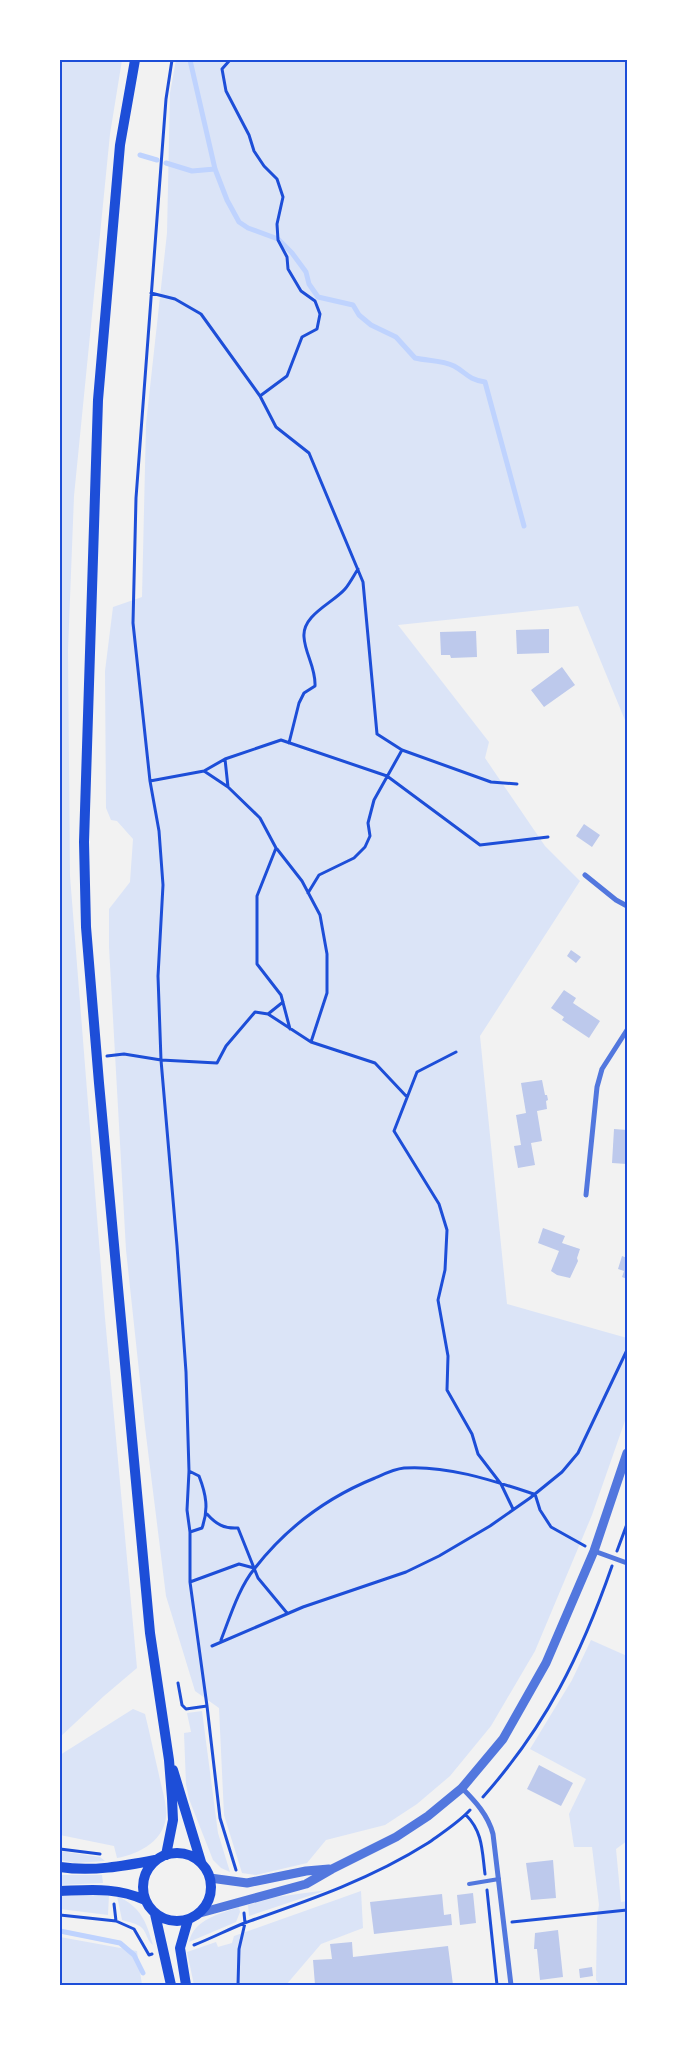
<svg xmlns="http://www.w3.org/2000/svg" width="687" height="2045" viewBox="0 0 687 2045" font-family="'Exo 2',sans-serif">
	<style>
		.green { fill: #dbe4f7 }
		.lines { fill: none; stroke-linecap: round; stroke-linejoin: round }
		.stream { stroke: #bfd3fe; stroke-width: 5 }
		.building { fill: #bdc9ec }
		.path { stroke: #1d4ed8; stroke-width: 3 }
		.service { stroke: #5277de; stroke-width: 4 }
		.minor { stroke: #5277de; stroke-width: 5 }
		.tertiary { stroke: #5277de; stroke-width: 9 }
		.secondary { stroke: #1d4ed8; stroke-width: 10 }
		.neatline { fill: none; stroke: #1d4ed8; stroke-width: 2 }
	</style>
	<rect width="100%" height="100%" fill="#f2f2f2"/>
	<!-- green -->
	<path class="green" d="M60,60H122L110,134L74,496L68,650L70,876L105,1318L137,1668L104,1696L60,1737Z
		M176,60H627V725L578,606L398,625L489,742L485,758L545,846L580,881L480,1036L507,1304L627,1338V1415L592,1515L535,1651L491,1726L450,1776L417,1804L385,1825L326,1840L307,1863L256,1875L242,1873L224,1815L219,1708L195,1691L166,1596L145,1427L126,1250L109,947V909L130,882L133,839L117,821L111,820L106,808L105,671L113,607L142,597L146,424L167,233L170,93Z
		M591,1640L627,1656V1841L616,1849L621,1902L627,1901V1985H600L596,1980L597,1919L599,1905L592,1847H574L569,1814L586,1779L530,1749L572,1680Z
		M133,1709L145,1714C150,1734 154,1754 159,1775C161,1786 165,1797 166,1809C169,1838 141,1854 117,1858L114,1846L60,1835V1755Z
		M202,1711L218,1833L230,1872L221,1868L213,1860L189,1799L186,1784L184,1733L191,1732L187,1713Z
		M60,1851L100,1857L105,1861L75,1863L60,1860Z
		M60,1875H102L103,1883L60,1885Z
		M327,1890L249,1916L248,1905L276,1897Z
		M361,1891L363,1928L321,1944L286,1985H194L187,1952L216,1942L218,1947L232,1943L234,1936Z
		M109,1895L108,1915L60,1909V1896Z
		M117,1896C141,1907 146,1921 153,1945C147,1941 147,1933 142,1928C137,1923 128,1922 122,1920Z
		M239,1907L240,1912L236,1922L189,1942C194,1919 220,1914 239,1907Z
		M60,1937L137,1951L142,1985H60Z"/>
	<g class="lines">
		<!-- stream -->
		<path class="stream" d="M190,60L215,169L227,200L239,222L248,228L278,239L292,253L306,272L309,284L318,297L353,305L359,315L371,325L396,337L415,358C428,361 442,360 454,366C467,373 467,379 485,382L524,526
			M140,155L157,160
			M166,163L192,171L215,169
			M60,1931L120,1943L134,1955L143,1973"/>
	</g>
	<!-- building -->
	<path class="building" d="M549,629V653L517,654L516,630Z
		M476,631L477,657L451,658L450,655H441L440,632Z
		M562,667L575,685L544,707L531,690Z
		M584,824L600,835L592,847L576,836Z
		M571,950L581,957L576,963L567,956Z
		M564,990L576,998L573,1003L600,1021L589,1038L562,1020L564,1017L551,1008Z
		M542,1080L545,1095H547L548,1100L546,1101L547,1109L537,1111L542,1141L531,1143L535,1165L518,1168L514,1146L521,1145L516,1115L526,1113L521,1083Z
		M614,1129L627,1130V1164L612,1163Z
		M543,1228L565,1236L562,1243L580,1249L577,1258L578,1261L570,1278L557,1275L551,1271L559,1251L538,1243Z
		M622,1256L627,1258V1279L622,1277L624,1271L618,1269Z
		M539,1765L573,1783L561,1806L527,1789Z
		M553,1860L556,1898L531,1900L526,1863Z
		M473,1893L476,1923L460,1925L457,1895Z
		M442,1894L444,1915L451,1914L452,1925L374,1934L370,1902Z
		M558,1930L563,1977L540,1980L537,1949H534L535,1933Z
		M352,1942L353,1957L448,1946L453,1985H315L313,1960L332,1959L330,1944Z
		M592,1967L593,1976L580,1978L579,1969Z"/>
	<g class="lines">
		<!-- path -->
		<path class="path" d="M172,60L166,99L136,498L133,623L150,781L159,831L163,885L158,976L161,1060L177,1246L186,1372L189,1471L187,1510L190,1532V1582L207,1706L220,1818L236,1870
			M230,60L222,69L226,91L249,135L254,151L264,166L277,179L283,197L277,224L278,240L287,257L288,269L301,291L315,301L320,314L317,329L302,337L287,376L260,396
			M151,293L175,299L201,314L260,396L276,427L309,453L363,582L377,734L402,750L491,782L517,784
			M289,743L299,703L304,693L315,686C316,668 305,654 304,637C302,615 333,603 345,589C350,583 354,575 358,569
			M225,759L228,787
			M204,771L225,759L281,740L387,776L480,845L548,837
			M150,781L204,771L228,787L260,818L276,848L257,896V964L281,995L290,1029
			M277,849L302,881L320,915L327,954V993L311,1042
			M308,893L319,875L354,858L365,847L370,836L368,823L374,800L402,750
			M268,1014L283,1002
			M456,1052L417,1072L394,1131L439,1204L447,1230L445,1270L438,1300L448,1356L447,1390L472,1434L478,1454L501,1484L513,1509
			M107,1056L124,1054L161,1060L217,1063L226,1046L255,1012L268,1014L311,1042L375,1063L407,1097
			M189,1471L199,1476C206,1494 209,1509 202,1528L190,1532
			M535,1494L540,1510L551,1527L585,1546
			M207,1514C216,1524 224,1529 238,1528L258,1578L287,1613
			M617,1551L627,1524
			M190,1582L239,1564L254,1568
			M221,1640C230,1617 239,1587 255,1568C287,1527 328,1497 375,1478C384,1474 394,1469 404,1468C447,1465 494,1481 534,1494
			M212,1646L303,1607L406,1572L439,1556L490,1526L530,1498L562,1472L578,1453L627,1350
			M178,1683L182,1705L186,1709L207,1706
			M483,1797C546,1726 581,1655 612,1566
			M466,1815C483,1832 482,1851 485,1874
			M60,1849L100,1854
			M487,1890L497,1985
			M114,1904L116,1921
			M60,1915L116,1921L134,1929L149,1955L152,1954
			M512,1922L627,1910
			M194,1945C212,1938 229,1929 247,1922C310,1900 371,1879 428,1843C442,1833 458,1823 470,1810
			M238,1985L239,1949L245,1923L244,1913"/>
		<!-- service -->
		<path class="service" d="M469,1884L499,1879"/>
		<!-- minor -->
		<path class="minor" d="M585,875L616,900L627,906
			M586,1195L597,1087L602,1069L627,1030
			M594,1551L627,1563
			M462,1788C475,1801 488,1815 493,1834L511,1985"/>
		<!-- tertiary -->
		<path class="tertiary" d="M210,1878L247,1883L306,1871L329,1869
			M200,1913L306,1884L332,1869L396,1837L428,1816L462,1788L503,1739L546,1663L594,1551L627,1453"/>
		<!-- secondary -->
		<path class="secondary" d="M135,60L120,145L98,400L84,842L86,927L99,1083L150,1633L169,1760L172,1798L173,1820L166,1855
			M173,1770L201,1862
			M143 1887a34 34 0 1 1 68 0a34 34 0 1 1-68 0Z
			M60,1867C92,1872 124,1866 155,1860
			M60,1891C91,1890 116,1887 145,1900
			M155,1914L171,1985
			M186,1985L180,1948L188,1920"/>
	</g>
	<!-- border -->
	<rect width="687" height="2045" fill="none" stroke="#ffffff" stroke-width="122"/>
	<rect x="61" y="61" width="565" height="1923" class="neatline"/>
</svg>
